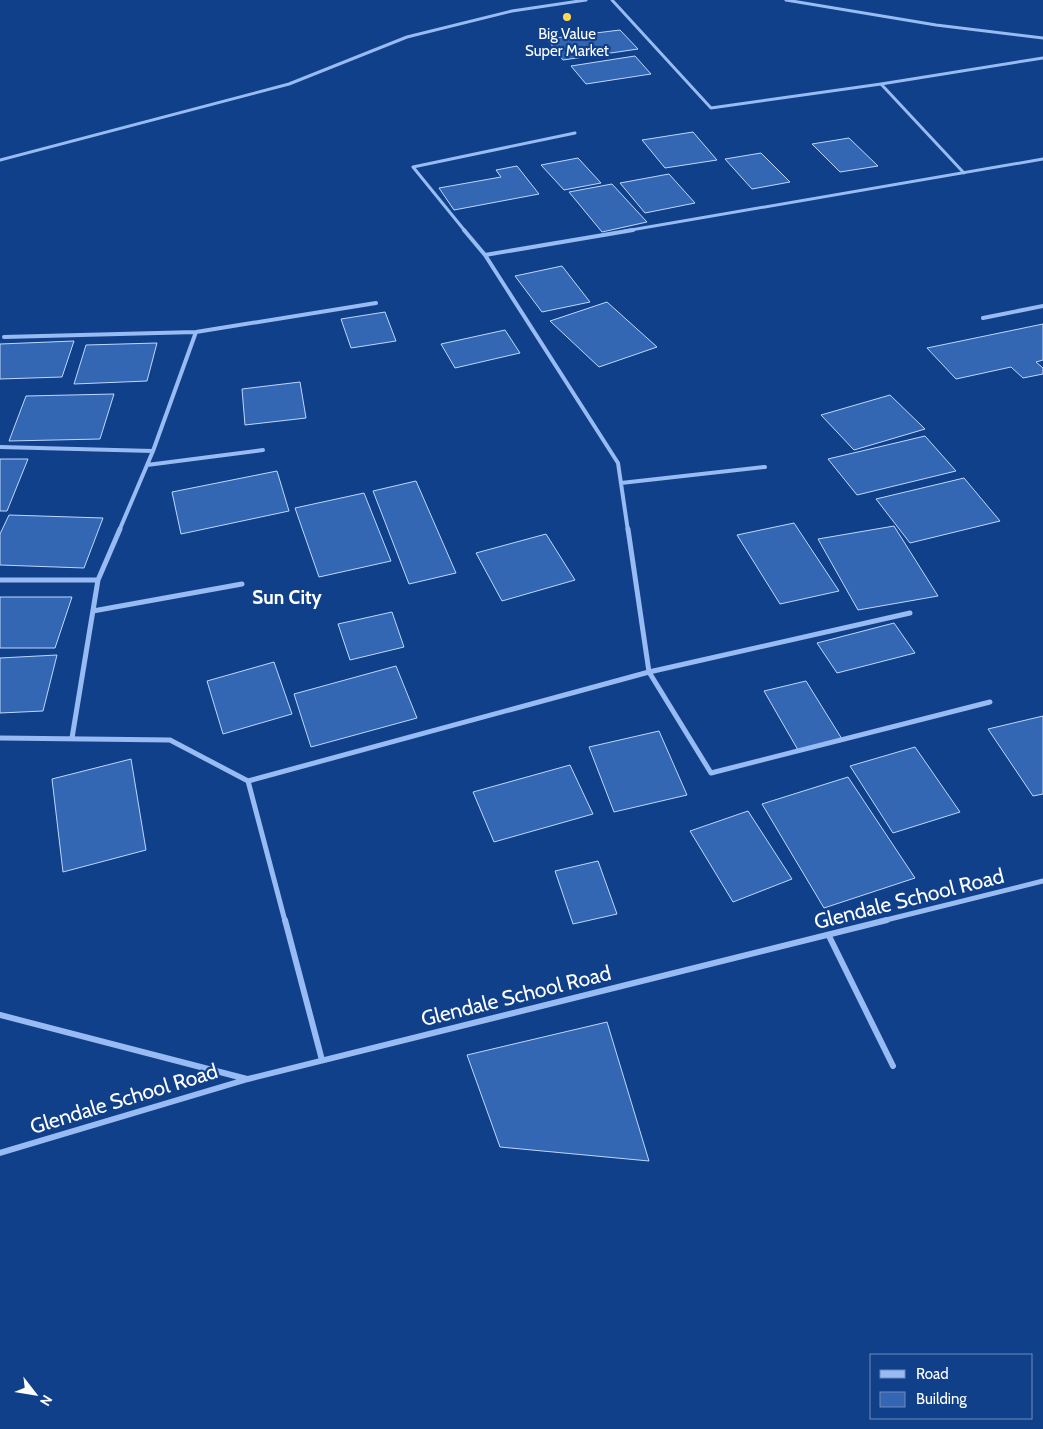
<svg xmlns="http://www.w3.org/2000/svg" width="1043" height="1429" viewBox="0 0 1043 1429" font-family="Cabin,sans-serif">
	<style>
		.building { fill: #3467b3; stroke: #bed7fd }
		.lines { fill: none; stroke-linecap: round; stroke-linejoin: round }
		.minor-far3 { stroke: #97bbf2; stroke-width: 3 }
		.minor-far2 { stroke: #97bbf2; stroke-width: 4 }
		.minor-far1 { stroke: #97bbf2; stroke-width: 5 }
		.minor { stroke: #97bbf2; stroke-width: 6 }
		.poi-dot { fill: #ffd758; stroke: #11408b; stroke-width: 2 }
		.labels { text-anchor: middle; stroke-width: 4.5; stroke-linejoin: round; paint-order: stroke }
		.far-poi-label { font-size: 15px; fill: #fff; stroke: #11408b }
		.neighbourhood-label { font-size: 19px; font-weight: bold; fill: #fff; stroke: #11408b }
		.near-street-label { font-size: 21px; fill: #fff; stroke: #11408b }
	</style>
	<rect width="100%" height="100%" fill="#11408b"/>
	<!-- building -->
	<path class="building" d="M620,30L638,49L563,60L547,39Z
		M635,56L651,74L586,84L571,66Z
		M693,132L717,160L665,168L642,140Z
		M849,138L878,166L840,172L812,144Z
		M761,153L790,182L752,189L725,159Z
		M578,158L601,183L564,190L541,165Z
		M517,166L539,194L454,210L439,188L501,177L496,170Z
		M669,174L695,203L645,213L620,183Z
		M612,184L647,222L602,232L569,192Z
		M562,266L590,302L542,312L515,276Z
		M607,302L657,347L599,367L550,321Z
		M385,312L396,341L351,348L341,319Z
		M1043,324V360L1036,362L1043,368V374L1023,378L1011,367L956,379L927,348Z
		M505,330L520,353L455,368L441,344Z
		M74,341L62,377L0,379V344Z
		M157,343L147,381L74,384L86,345Z
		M300,382L306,418L245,425L242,389Z
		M114,394L100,439L9,441L26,396Z
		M890,395L925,429L854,450L821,415Z
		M925,436L956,471L857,495L828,459Z
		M0,459H28L7,511H0Z
		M277,471L289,511L181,534L172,492Z
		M964,478L1000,521L910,543L876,499Z
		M416,481L456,573L409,584L373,491Z
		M364,493L391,561L319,577L295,508Z
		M9,515L103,518L84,568L0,565V534Z
		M794,523L839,591L780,604L737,535Z
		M894,526L938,596L858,610L818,539Z
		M546,534L575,580L502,601L476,553Z
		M0,597H72L55,648H0Z
		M392,612L404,647L350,660L338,624Z
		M894,623L915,653L837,673L817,643Z
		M57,655L43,711L0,713V658Z
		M274,662L292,714L223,734L207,681Z
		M396,666L417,718L311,747L294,694Z
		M806,681L842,739L798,750L764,691Z
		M1043,716V794L1033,796L988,729Z
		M659,731L687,795L614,812L589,747Z
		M915,747L960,812L893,833L850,766Z
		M131,759L146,850L63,872L52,779Z
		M570,765L593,814L494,842L473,792Z
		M848,777L915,878L824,908L762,804Z
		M748,811L792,879L733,902L690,831Z
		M598,861L617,914L573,924L555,871Z
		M607,1022L649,1161L500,1147L467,1055Z"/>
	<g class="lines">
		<!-- minor-far3 -->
		<path class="minor-far3" d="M612,0L711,108L881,84L1043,58
			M786,0L936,25L1043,38
			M881,84L964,173
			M0,160L289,84L407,37L512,11L586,0
			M465,231L413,167L575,133
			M625,231L1043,159"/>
		<!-- minor-far2 -->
		<path class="minor-far2" d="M464,230L485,255L618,463L628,531
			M485,255L633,230
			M983,318L1043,306
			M4,337L196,332L376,303
			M0,447L153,451
			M147,465L263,450
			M621,483L765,467
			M119,531L153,451L196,332"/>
		<!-- minor-far1 -->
		<path class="minor-far1" d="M628,529L649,672L711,773L990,702
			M0,580H98
			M93,611L242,584
			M0,738L170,740L248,781L649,672L910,613
			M72,738L98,580L120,529
			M248,781L285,921
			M882,921L1043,881"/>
		<!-- minor -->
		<path class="minor" d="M285,920L322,1060
			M829,936L893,1066
			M0,1015L247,1079
			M0,1153L248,1079L887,920"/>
	</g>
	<!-- markers -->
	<circle class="poi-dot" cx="567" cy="17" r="5"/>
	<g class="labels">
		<!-- far-poi labels -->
		<g class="far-poi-label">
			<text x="567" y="39">Big Value<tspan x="567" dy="17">Super Market</tspan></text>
		</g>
		<!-- neighbourhood labels -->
		<g class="neighbourhood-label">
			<text x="287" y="604">Sun City</text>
		</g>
		<!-- near-street labels -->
		<g class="near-street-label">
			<text transform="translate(909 899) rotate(-14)" y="7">Glendale School Road</text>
			<text transform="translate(516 996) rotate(-14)" y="7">Glendale School Road</text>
			<text transform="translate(124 1099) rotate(-17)" y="7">Glendale School Road</text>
		</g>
	</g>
	<!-- legend -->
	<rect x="870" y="1354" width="162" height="65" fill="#11408b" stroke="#708cb9"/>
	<rect x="880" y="1370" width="25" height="8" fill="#97bbf2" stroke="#708cb9"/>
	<text x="916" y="1379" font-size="15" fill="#ffffff">Road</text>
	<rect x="880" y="1392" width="25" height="15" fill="#3467b3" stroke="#708cb9"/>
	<text x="916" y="1404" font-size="15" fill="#ffffff">Building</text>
	<!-- north arrow -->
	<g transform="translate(35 1394) rotate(121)" stroke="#11408b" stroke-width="4" paint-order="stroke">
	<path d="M0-4L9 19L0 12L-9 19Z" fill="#ffffff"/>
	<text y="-8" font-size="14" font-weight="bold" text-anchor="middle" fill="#ffffff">N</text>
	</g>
</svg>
